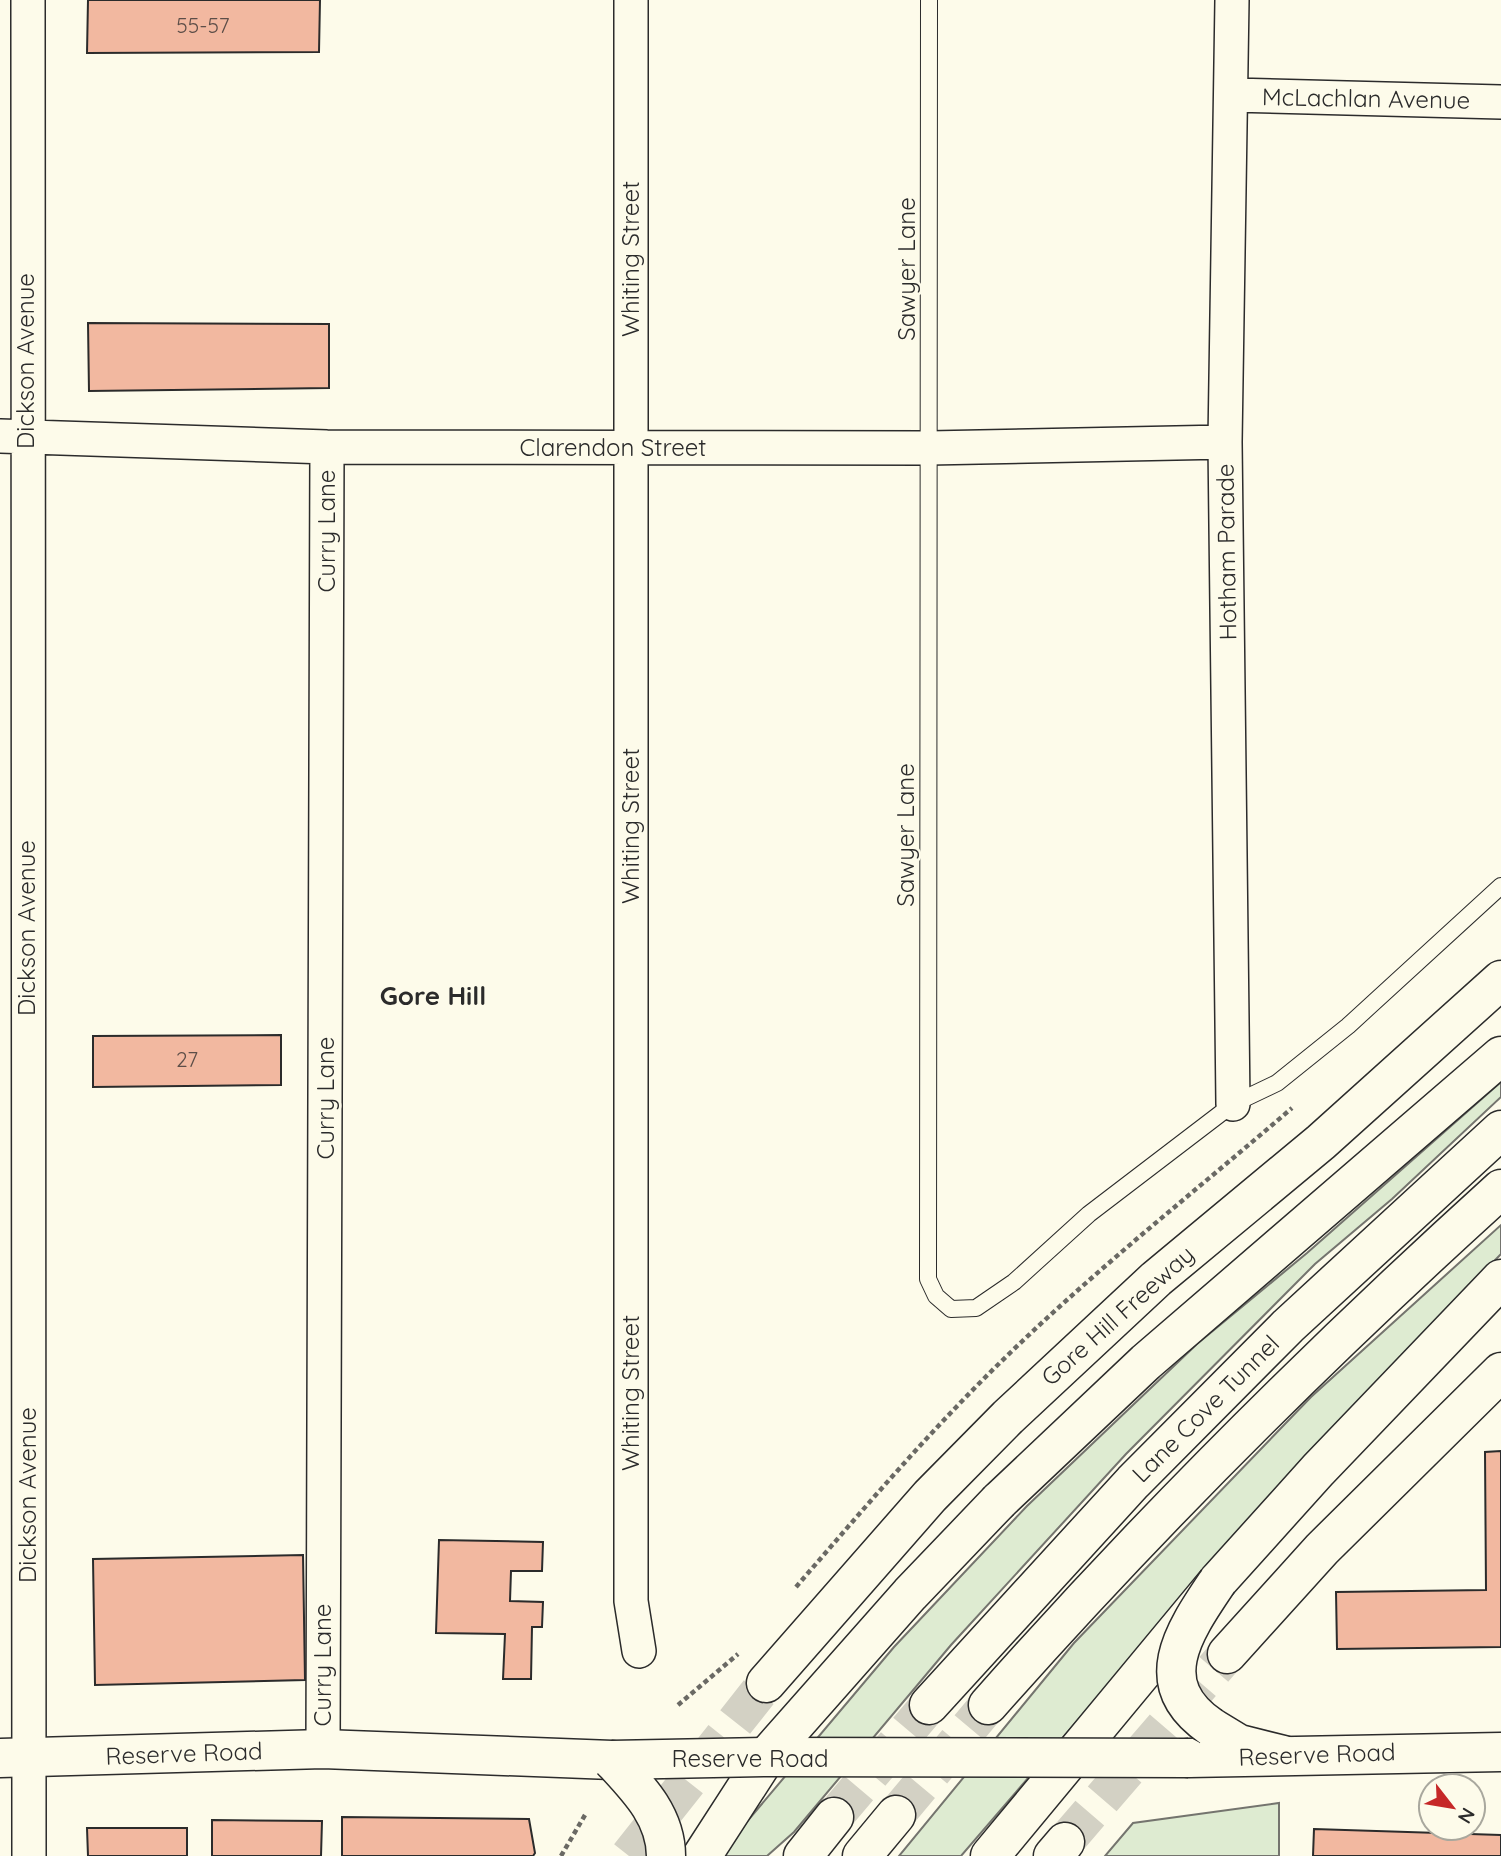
<svg xmlns="http://www.w3.org/2000/svg" width="1501" height="1856" viewBox="0 0 1501 1856" font-family="Quicksand,sans-serif">
	<style>
		.green { fill: #deebd1; stroke: #74746e; stroke-width: 2 }
		.building { fill: #f2b8a0; stroke: #2b2b2b; stroke-width: 2 }
		.lines { fill: none; stroke-linecap: round; stroke-linejoin: round }
		.highway-tunnel { stroke: #d3d1c4; stroke-width: 38; stroke-dasharray: 38 19; stroke-linecap: butt }
		.lane-casing { stroke: #2b2b2b; stroke-width: 18 }
		.street-casing { stroke: #2b2b2b; stroke-width: 36 }
		.secondary-casing { stroke: #2b2b2b; stroke-width: 41 }
		.highway-casing { stroke: #2b2b2b; stroke-width: 41 }
		.path { stroke: #6a6964; stroke-width: 4.5; stroke-dasharray: 5 3.5; stroke-linecap: butt }
		.lane { stroke: #fdfbea; stroke-width: 16 }
		.street { stroke: #fdfbea; stroke-width: 33 }
		.secondary { stroke: #fdfbea; stroke-width: 38 }
		.highway { stroke: #fdfbea; stroke-width: 38 }
		.secondary-bridge-casing { stroke: #2b2b2b; stroke-width: 41; stroke-linecap: butt }
		.highway-bridge-casing { stroke: #2b2b2b; stroke-width: 41; stroke-linecap: butt }
		.secondary-bridge { stroke: #fdfbea; stroke-width: 38 }
		.highway-bridge { stroke: #fdfbea; stroke-width: 38 }
		.labels { text-anchor: middle; stroke-width: 5; stroke-linejoin: round; paint-order: stroke }
		.number-label { font-size: 21px; fill: #5d4e48 }
		.street-label { font-size: 24px; fill: #2b2b2b; stroke: #fdfbea }
		.neighbourhood-label { font-size: 26px; font-weight: bold; fill: #2b2b2b; stroke: #fdfbea }
	</style>
	<rect width="100%" height="100%" fill="#fdfbea"/>
	<!-- green -->
	<path class="green" d="M1501,1082V1097L1392,1199L1315,1264L1126,1454L951,1645L794,1832L767,1856H718L894,1647L1027,1506L1197,1344L1307,1253Z
		M1501,1225V1254L1305,1456L961,1856H899L1074,1643L1311,1397Z
		M1279,1803V1856H1105L1133,1823Z"/>
	<!-- building -->
	<path class="building" d="M88,0H320L319,52L87,53Z
		M88,323L329,324V388L89,391Z
		M281,1035V1085L93,1087V1036Z
		M1501,1451V1647L1337,1649L1336,1592L1486,1590L1485,1452Z
		M439,1540L543,1542L542,1571H511L510,1601L543,1602L542,1627H532L531,1679H503L505,1634L436,1633Z
		M303,1555L305,1680L95,1685L93,1559Z
		M342,1817L529,1819L535,1853L533,1856H342Z
		M212,1820L322,1821L321,1856H212Z
		M87,1828H187V1856H88Z
		M1314,1829L1501,1835V1856H1313Z"/>
	<g class="lines">
		<!-- highway-tunnel -->
		<path class="highway-tunnel" d="M896,1815L988,1705
			M834,1817L929,1705
			M1065,1842L1227,1654
			M629,1856L766,1683"/>
		<defs>
			<path id="lane" d="M929,0L928,1279L936,1296L951,1309L976,1308L1014,1282L1089,1214L1233,1104L1277,1083L1348,1026L1501,886"/>
			<path id="street" d="M28,0L29,1856
				M631,0V1601L639,1651
				M1232,0L1225,442L1233,1104
				M1232,95L1501,102
				M0,436L327,447L929,448L1225,442
				M323,1749L327,447"/>
			<path id="secondary" d="M0,1758L323,1749L612,1760
				M1188,1758L1501,1752"/>
			<path id="highway" d="M999,1501L1146,1362L1501,1056
				M1227,1654L1322,1549L1501,1372
				M766,1683L930,1496L1008,1417L1156,1279L1321,1142L1501,980
				M929,1705L1133,1482L1288,1326L1501,1130
				M988,1705C1149,1523 1321,1352 1501,1189
				M1211,1727L1239,1744L1283,1755
				M702,1856L766,1757
				M803,1856L834,1817
				M862,1856L896,1815
				M990,1856L1218,1581L1318,1470L1501,1279
				M1053,1856L1065,1842"/>
		</defs>
		<!-- lane casing -->
		<use href="#lane" class="lane-casing"/>
		<!-- street casing -->
		<use href="#street" class="street-casing"/>
		<!-- secondary casing -->
		<use href="#secondary" class="secondary-casing"/>
		<!-- highway casing -->
		<use href="#highway" class="highway-casing"/>
		<!-- path -->
		<path class="path" d="M796,1587C866,1506 934,1426 1011,1352C1101,1265 1198,1189 1292,1108
			M678,1705L738,1654
			M561,1856L585,1815"/>
		<!-- lane -->
		<use href="#lane" class="lane"/>
		<!-- street -->
		<use href="#street" class="street"/>
		<!-- secondary -->
		<use href="#secondary" class="secondary"/>
		<!-- highway -->
		<use href="#highway" class="highway"/>
		<defs>
			<path id="secondary-bridge" d="M612,1760L766,1757L1188,1758"/>
			<path id="highway-bridge" d="M1211,1727C1147,1683 1185,1630 1218,1581
				M766,1757L910,1594L999,1501
				M612,1760C638,1788 666,1816 666,1856"/>
		</defs>
		<!-- secondary-bridge casing -->
		<use href="#secondary-bridge" class="secondary-bridge-casing"/>
		<!-- highway-bridge casing -->
		<use href="#highway-bridge" class="highway-bridge-casing"/>
		<!-- secondary-bridge -->
		<use href="#secondary-bridge" class="secondary-bridge"/>
		<!-- highway-bridge -->
		<use href="#highway-bridge" class="highway-bridge"/>
	</g>
	<g class="labels">
		<!-- number labels -->
		<g class="number-label">
			<text x="203" y="33">55-57</text>
			<text x="187" y="1067">27</text>
		</g>
		<!-- street labels -->
		<g class="street-label">
			<text transform="translate(1366 99) rotate(1)" y="8">McLachlan Avenue</text>
			<text transform="translate(631 259) rotate(-90)" y="8">Whiting Street</text>
			<text transform="translate(907 269) rotate(-90)" y="8">Sawyer Lane</text>
			<text transform="translate(26 361) rotate(-90)" y="8">Dickson Avenue</text>
			<text x="613" y="456">Clarendon Street</text>
			<text transform="translate(327 531) rotate(-90)" y="8">Curry Lane</text>
			<text transform="translate(1227 552) rotate(-91)" y="8">Hotham Parade</text>
			<text transform="translate(631 826) rotate(-90)" y="8">Whiting Street</text>
			<text transform="translate(906 835) rotate(-90)" y="8">Sawyer Lane</text>
			<text transform="translate(27 928) rotate(-90)" y="8">Dickson Avenue</text>
			<text transform="translate(326 1098) rotate(-90)" y="8">Curry Lane</text>
			<text transform="translate(1118 1316) rotate(-42)" y="8">Gore Hill Freeway</text>
			<text transform="translate(631 1393) rotate(-90)" y="8">Whiting Street</text>
			<text transform="translate(1206 1409) rotate(-45)" y="8">Lane Cove Tunnel</text>
			<text transform="translate(28 1495) rotate(-90)" y="8">Dickson Avenue</text>
			<text transform="translate(323 1665) rotate(-90)" y="8">Curry Lane</text>
			<text transform="translate(184 1754) rotate(-2)" y="8">Reserve Road</text>
			<text transform="translate(1317 1755) rotate(-2)" y="8">Reserve Road</text>
			<text x="750" y="1767">Reserve Road</text>
		</g>
		<!-- neighbourhood labels -->
		<g class="neighbourhood-label">
			<text x="433" y="1005">Gore Hill</text>
		</g>
	</g>
	<!-- north arrow -->
	<g transform="translate(1452 1807) rotate(121)"><circle r="33" fill="#fdfbea" stroke="#a9a89e" stroke-width="2"/>
	<path d="M0-5L12 26L0 18L-12 26Z" fill="#c62828"/>
	<text y="-10" font-size="19" font-weight="bold" text-anchor="middle" fill="#2b2b2b">N</text>
	</g>
</svg>
